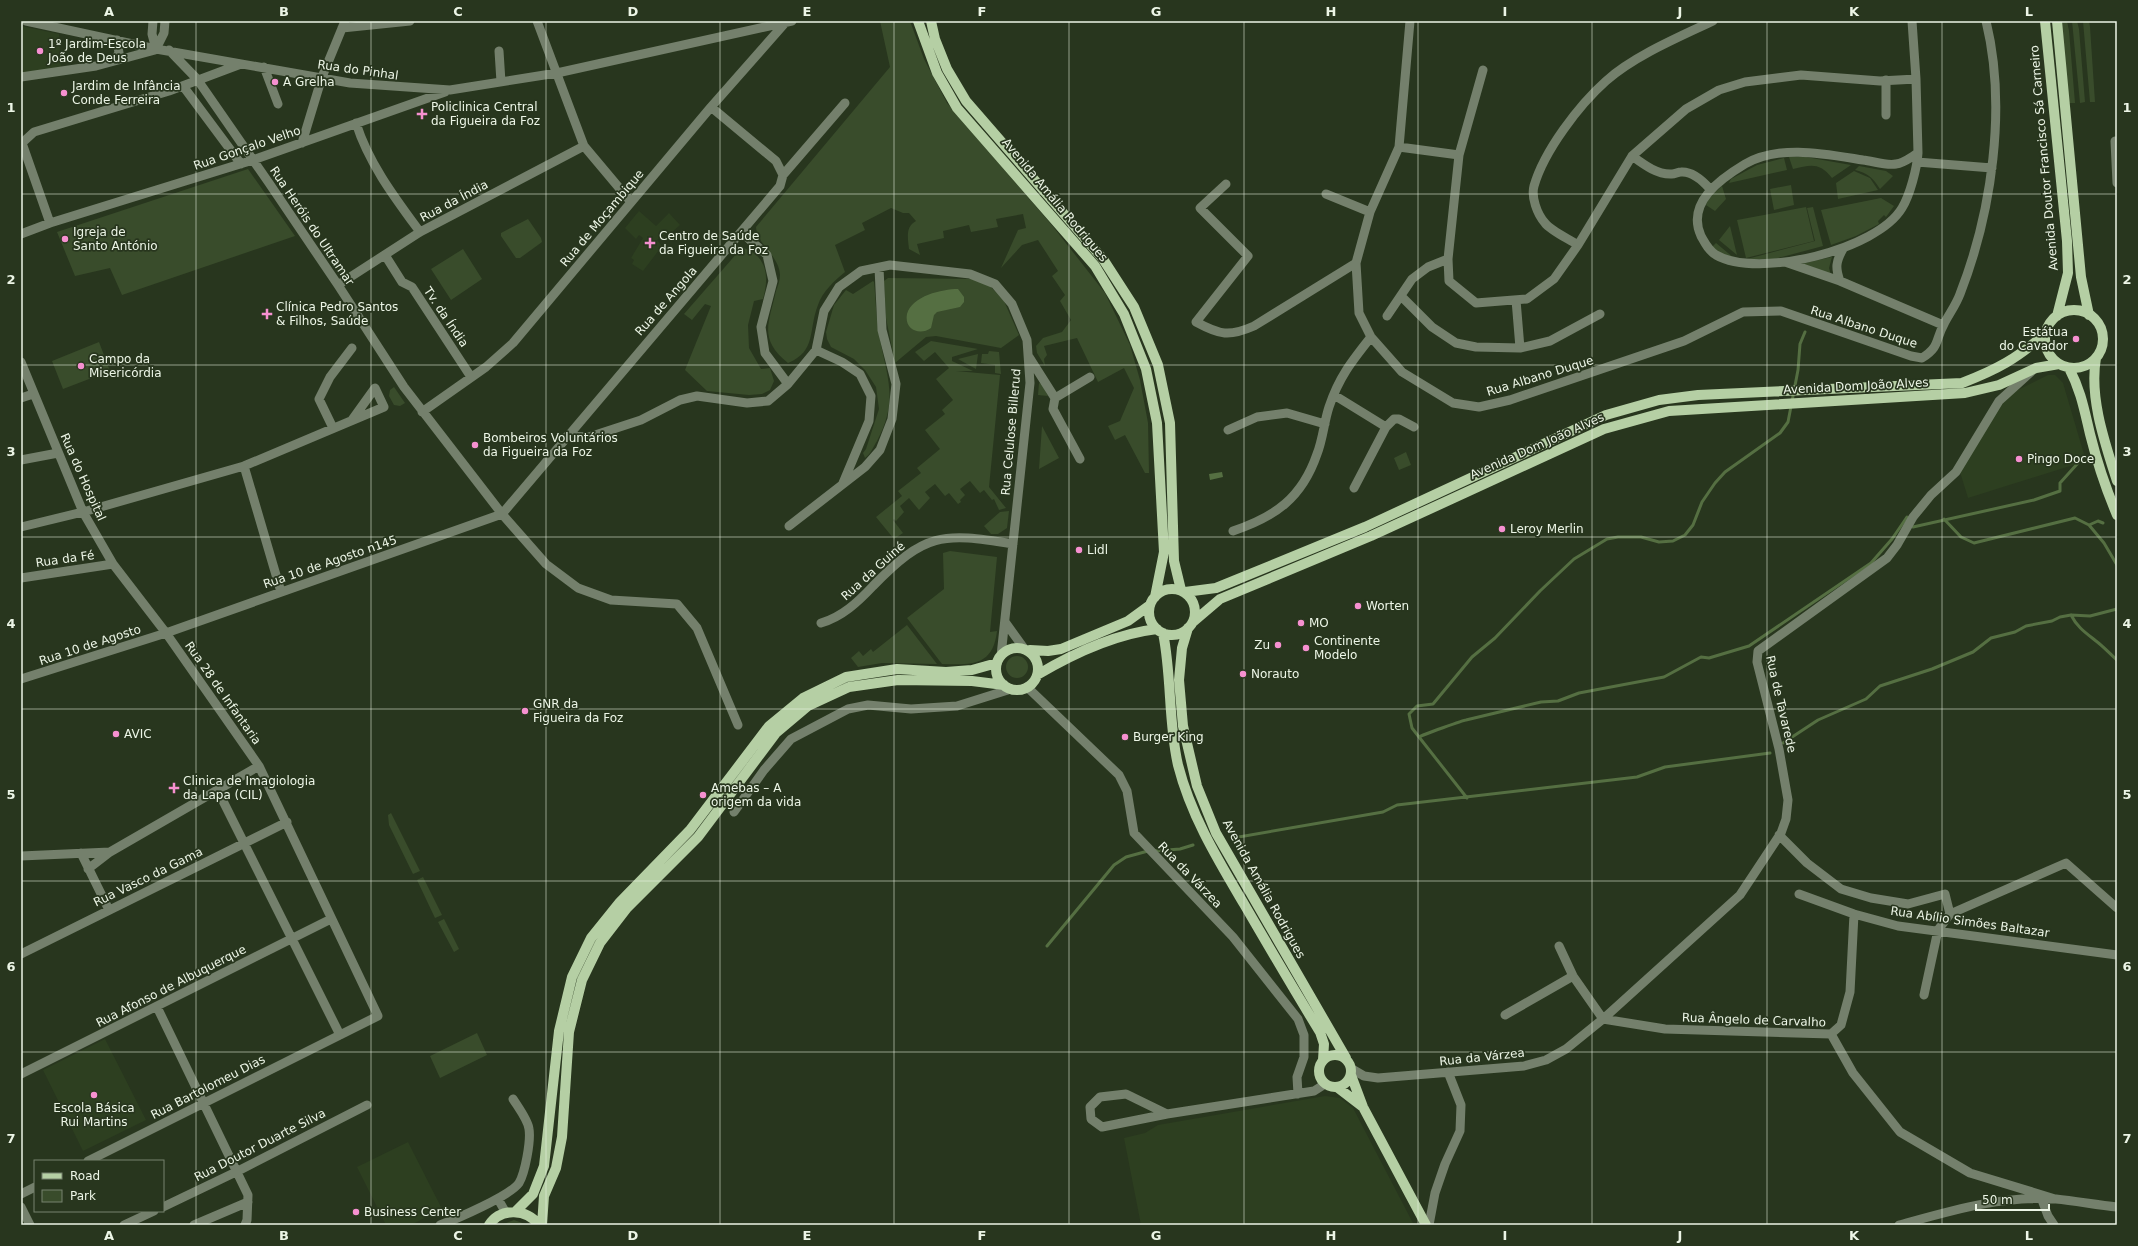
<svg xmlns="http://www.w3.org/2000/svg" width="2138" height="1246" viewBox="0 0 2138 1246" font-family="'DejaVu Sans',sans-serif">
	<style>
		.built { fill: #2d3f20 }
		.green { fill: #394c2b }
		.water { fill: #556f42 }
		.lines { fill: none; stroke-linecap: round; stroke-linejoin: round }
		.stream { stroke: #556f42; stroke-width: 3 }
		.minor { stroke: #74806c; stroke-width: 9 }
		.major { stroke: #b5cfa4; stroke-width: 10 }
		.grid { fill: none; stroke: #ecf5e6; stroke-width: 1; stroke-opacity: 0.55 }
		.poi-dot { fill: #f690d0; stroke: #28361e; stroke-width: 1.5 }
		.labels { text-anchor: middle; stroke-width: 3.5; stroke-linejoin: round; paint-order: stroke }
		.poi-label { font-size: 12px; fill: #ecf5e6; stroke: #28361e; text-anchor: start }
		.street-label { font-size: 12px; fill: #ecf5e6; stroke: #28361e }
		.neatline { fill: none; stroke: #ecf5e6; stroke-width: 1.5 }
		.grid-label { font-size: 13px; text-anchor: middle; font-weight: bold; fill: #ecf5e6 }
	</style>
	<rect width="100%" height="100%" fill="#28361e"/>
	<!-- built -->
	<path class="built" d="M21,26L59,34L61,68L21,75Z
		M639,211L656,226L669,213L680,225L671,233L669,231L657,240L662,246L643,271L632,264L634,260L631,258L643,238L639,235L636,239L625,228Z
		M2048,375H2055L2063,383L2086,461L1968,498L1960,472L1998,408L2016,391Z
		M105,1039L146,1120L83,1151L43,1070Z
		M1325,1096L1340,1098L1353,1108L1414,1225H1141L1124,1138L1145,1133L1158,1125Z
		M408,1142L442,1209L411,1225H386L357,1167Z"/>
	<!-- green -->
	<path class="green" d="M880,21H910L924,59L947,103L1051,224L1105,293L1130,345L1140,380L1148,423L1149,473H1145L1125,435L1115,440L1108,426L1120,421L1134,388L1124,368L1098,382L1077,338L1044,346L1047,355L1044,359L1045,366L1037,353L1036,346L1043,338L1062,332L1071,320L1060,301L1065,295L1052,276L1058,271L1038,240L1022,245L1001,268L1018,230L1026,228L1023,214L996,219L998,227L971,232L969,225L943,231L944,238L917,244L920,255L909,249C908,238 905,227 916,221L909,213H903L891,208L862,223L865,230L835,245L845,272C835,280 822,292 818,305C808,330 817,351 788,363C758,339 769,323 776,291C778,286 780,280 780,275C779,255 757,245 756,227L890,67Z
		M2061,21H2067L2069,31L2075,103H2069Z
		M2072,21H2077L2079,29L2085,102L2080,103Z
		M2083,21H2089L2090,27L2095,102H2090Z
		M1789,157H1806L1851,165L1832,178C1819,162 1811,165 1793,169Z
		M1784,158L1787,170L1729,183L1731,179L1757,165Z
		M1859,166L1886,171L1893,176L1880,189C1873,178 1868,173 1855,170Z
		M248,169L295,236L122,295L110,268L75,276L57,232Z
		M1854,171L1870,178L1878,190L1838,199L1836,183Z
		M1791,185L1794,205L1774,210L1770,189Z
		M1722,186L1726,199L1715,211L1706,205L1709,198Z
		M1881,198L1894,206L1886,217L1884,215L1878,221L1879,224L1856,236L1831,245L1821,210Z
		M1806,207L1814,241L1746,258L1737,220Z
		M1813,207L1823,246L1771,260L1747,259L1815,241L1807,208Z
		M528,219L541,238L542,242L520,258H516L501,236V233Z
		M1730,226L1737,255L1719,240Z
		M1716,243L1734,258L1718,252L1712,247Z
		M744,248C768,257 769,278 763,299L754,301L748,325L749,348L761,369L770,368L774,381L770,390L762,394L749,395L707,391L685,370L711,306L705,304L692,320L684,314L738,252Z
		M463,249L482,279L451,300L431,269Z
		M1832,257L1829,268L1831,275L1801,264Z
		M888,278L974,279L990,286L1004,301L1019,335L1001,348L936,336L926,337L895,363L886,318L884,281Z
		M873,281L874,282C876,301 876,321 880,340C888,380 898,401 877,441C873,447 871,454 865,458L863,453L866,449L879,409L876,387L865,370L854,359L831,347L827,339L826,332L834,305L846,290L853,294Z
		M931,341L978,349L952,357V361L973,371H956L1000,375L989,487L1006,508L999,510L994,499L992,500L984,490L980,493L970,481L960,489L965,495L960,500L961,502L958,504L949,493L945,496L935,484L925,492L930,498L919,510L909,498L900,506L904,512L896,521L894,519L893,520L903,533L894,539L876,517L902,496L898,491L921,473L917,468L940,449L925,430L945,414L942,410L953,400L936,379L949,368L935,352L924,361L915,352Z
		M99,342L110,371L63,389L52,361Z
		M989,351L999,352L1001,374L995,373V365L981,363L982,354H988Z
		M978,354L976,369L958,359Z
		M1039,383L1042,384L1048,396L1038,395Z
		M394,387L405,403L400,406L394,405L389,396L390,390Z
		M1042,426L1059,458L1039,469Z
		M1406,452L1411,465L1399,470L1394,458Z
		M1009,511L1007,528L998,534H991L984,526L1000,512Z
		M950,551L997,557L990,632L997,631C993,666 972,665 942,664L907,618L944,589L943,553Z
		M907,625L937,664L882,663L858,667L851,658L859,651L863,656L871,649L873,652Z
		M1006 667a11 11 0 1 1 22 0a11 11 0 1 1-22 0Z
		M391,813L420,871L413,874L389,825L388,815Z
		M423,877L442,915L435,918L417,880Z
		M444,919L459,949L454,952L438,922Z
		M477,1033L487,1055L440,1078L430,1056Z
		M514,1220L528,1225H501Z"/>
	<!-- water -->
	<path class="water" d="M958,289L964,297V302L960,307L937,312L934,315L931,328C920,336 904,330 907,314C912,296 942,289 958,289Z
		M1222,472L1223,477L1210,480L1209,474Z"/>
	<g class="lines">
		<!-- stream -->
		<path class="stream" d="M1944,519L1961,537L1974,543L2075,518L2089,525L2104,543L2117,565
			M2089,525L2098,521L2103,523
			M1913,527L2034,500L2060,491V483L2078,463
			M2071,615C2077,627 2086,633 2096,641C2104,647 2110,654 2117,660
			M1419,737L1412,728L1409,714L1417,706L1433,704L1472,657L1495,638L1540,591L1574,559L1607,539L1618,537H1641L1659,542L1673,541L1685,535L1693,525L1702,502L1715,483L1725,472L1780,433L1788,422L1798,370L1800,344L1805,332
			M1783,743L1818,720L1866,699L1880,686L1932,669L1973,652L1991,638L2015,632L2026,626L2052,621L2060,617L2071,615L2090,616L2117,609
			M1467,798L1419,737C1422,735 1464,720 1466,720L1541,702L1558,701L1579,693L1664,677L1701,657L1709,658L1749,646L1871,563L1892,539L1907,517
			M1233,838L1383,812L1397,805L1637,777L1665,767L1770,753
			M1154,851L1180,849L1193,845
			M1047,946L1114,865L1126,857L1148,851"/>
		<!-- minor -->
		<path class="minor" d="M26,21L156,49L350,83L450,90L557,73L792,21
			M153,21L152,34L156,49
			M537,21L584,146L631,202
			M1410,21L1399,147L1370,212L1356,263L1359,313L1371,337L1402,372L1453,403L1479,407L1510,400L1684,341L1743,312L1781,311L1911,356L1922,358C1940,347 1935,340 1944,324C1949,314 1956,305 1960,294C1992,212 2007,107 1986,21
			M1912,21L1916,79L1918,153C1917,168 1910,195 1902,208C1877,250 1758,279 1716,255C1708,250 1705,243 1701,236C1686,203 1720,179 1745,164C1780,144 1826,154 1863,160C1873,161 1886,166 1896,164C1904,163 1911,157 1918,153
			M342,28L410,21
			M156,49L164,33L165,21
			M169,50L197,79L269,183L338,285L404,387L502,514L546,564L578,588L611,600L677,604L697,628L738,725
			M499,51L501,82
			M114,61L119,53L117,40
			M264,67L278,104
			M1483,70L1459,155L1448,259L1449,281L1476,303L1527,299L1554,279L1578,245L1632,156L1686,109L1719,90L1745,82L1801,75L1880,81L1916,79
			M21,77L96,66L155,50
			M183,86L241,164
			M711,107L776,161L783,175
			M1886,115V80
			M356,123C369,164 395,198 420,232
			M2115,141L2117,183
			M302,143L322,77L345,21
			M1399,147L1459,155
			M1632,156C1643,164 1657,175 1672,174C1675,174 1678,172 1681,172C1693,171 1703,181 1710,189
			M1917,162L1992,168
			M1226,184L1200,208L1248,256L1196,322C1220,335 1229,337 1254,326L1356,263
			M1326,194L1370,212
			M50,223L253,160L445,92
			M741,232L767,255L773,281L761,327L765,353L788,384
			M21,234L50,223L22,143L34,132L169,91L241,64
			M1578,245C1569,239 1551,231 1545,223C1537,214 1531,197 1534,186C1544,151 1579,105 1606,81C1634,56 1679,37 1713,21
			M385,255L402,282L412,287L471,377
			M1785,262L1840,281L1943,325
			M1840,281C1835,268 1836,261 1843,249
			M338,285L420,232L584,146
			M1402,297L1432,327L1456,343L1476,347L1520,348L1550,341L1600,314
			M1516,300L1520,348
			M1387,316L1412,279L1428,267L1448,259
			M816,350L842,362L860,374L871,396L869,421L843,483
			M1029,357L1055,398L1053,409L1080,459
			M21,362L83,512L113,564L166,633L259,766L378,1016L88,1161
			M1334,395L1386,427L1354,488
			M21,398L33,394
			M1055,398L1090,377
			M422,412L486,367L513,343L711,107L785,23
			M1386,427L1394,419H1399L1414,427
			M333,428L319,399L330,377L352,348
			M1228,430L1257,417L1287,413L1325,424
			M567,436L589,437L641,420L680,400L697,396L747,403L768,401L788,384L816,350L824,311L839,287L861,271L890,265L970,274L995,284L1012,304L1027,340L1030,383L1001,656
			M21,460L58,453
			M244,466L281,592
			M502,514L741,232L780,186L783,175L845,103
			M789,526L865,467L880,450L892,419L896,384L882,330L879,268
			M21,527L83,512L244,466L384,407L375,388L352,420
			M1233,531C1275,517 1302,498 1317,454C1323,439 1324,422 1329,407C1339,377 1352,361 1371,337
			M21,578L113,564
			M1005,622L1023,647
			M821,623C842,617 858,602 873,586C925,533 941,532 1013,544
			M21,679L166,633L502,514
			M1027,687L1119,775L1127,791L1134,833L1233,937L1298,1019L1304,1035V1057L1297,1077L1298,1094
			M218,791L340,1035
			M734,812L764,770L791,739L848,709L868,705L911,709L957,706L1011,689
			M1779,835L1807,863L1841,889L1871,898L1908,904L1945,894L1950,914
			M81,853L109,910
			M21,856L110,852
			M88,869L110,852L259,766
			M1799,894L1854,914L1898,926L2117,955
			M1559,946L1573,976L1603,1019
			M21,954L287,822
			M1924,995L1938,930L1950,914L2066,863L2117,908
			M157,1007L248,1195L247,1220L245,1225
			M1505,1015L1573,976
			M1603,1019L1665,1029L1831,1034L1853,1073L1900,1132L1970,1173L2055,1199
			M1831,1034L1841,1025L1850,992L1854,914
			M1352,1069L1364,1076L1378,1078L1524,1066L1546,1060L1566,1049L1603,1019L1740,895L1781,833L1786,819L1788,800L1779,749L1757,662L1758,651L1887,558L1897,545L1913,517L1931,495L1956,472L1999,401L2031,372
			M21,1074L331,919
			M1167,1114L1126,1094L1100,1097L1090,1107L1091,1119L1102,1127L1167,1114L1314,1091L1325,1084
			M21,1194L35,1187
			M498,1199L506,1213
			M2042,1200L2048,1216L2054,1225
			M21,1207L30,1225
			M163,1207L238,1171L367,1105
			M124,1225L154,1211
			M194,1225L248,1202
			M440,1225C456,1219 510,1196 519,1183C525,1173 531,1141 529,1129C528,1120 518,1107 513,1099
			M1429,1225L1435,1193L1445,1164L1460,1131L1461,1105L1448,1072
			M1899,1225C1950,1211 2002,1195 2056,1199C2076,1201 2097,1205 2117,1207"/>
		<!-- major -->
		<path class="major" d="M918,21L937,73L957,108L1095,266L1124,314L1146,369L1157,423L1164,552L1155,597
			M931,21L935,39L947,69L966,101L1103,259L1134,307L1158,365L1170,423L1174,561L1181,590
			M2045,21L2067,241L2068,273L2057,316
			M2057,21L2081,277L2089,315
			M2045 339a29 29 0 1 1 58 0a29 29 0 1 1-58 0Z
			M2096,358C2089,398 2105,443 2117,481
			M2069,368C2081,391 2084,409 2090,434C2097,462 2106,489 2117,515
			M1149 612a23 23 0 1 1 46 0a23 23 0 1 1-46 0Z
			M1185,592L1216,588L1365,527L1606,415L1659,400L1698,395L1962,383C1998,369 2016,359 2045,334
			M1193,622L1220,599L1371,536L1604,429L1669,411L1965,393L1999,385L2036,368L2059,364
			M1188,628L1182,648L1179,680L1183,726L1197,786L1216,833L1346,1058
			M1163,633C1172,677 1168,722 1178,765C1191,816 1218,860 1244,904C1269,947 1294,990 1320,1032L1324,1044L1323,1060
			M996 669a21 21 0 1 1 42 0a21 21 0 1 1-42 0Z
			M1030,650L1048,651L1061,649L1128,621L1150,605
			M1037,675C1074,653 1115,634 1157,629
			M1319 1071a16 16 0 1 1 32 0a16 16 0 1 1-32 0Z
			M1351,1075L1363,1107L1426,1225
			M1337,1087L1363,1107
			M515,1212L533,1194L544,1166L559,1031L572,977L591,938L620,902L690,830L769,726L803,698L846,677L897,669L946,672L972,670L997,663
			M489,1225C501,1207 527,1209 539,1225
			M542,1225L544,1196L556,1168L562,1137L569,1032L582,980L600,943L627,908L698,837L776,733L808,706L849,687L898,680L972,681L1004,685"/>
	</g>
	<!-- grid -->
	<path class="grid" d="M196,21V1225M371,21V1225M546,21V1225M720,21V1225M894,21V1225M1069,21V1225M1244,21V1225M1418,21V1225M1592,21V1225M1767,21V1225M1942,21V1225M21,194H2117M21,365H2117M21,537H2117M21,709H2117M21,881H2117M21,1052H2117"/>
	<!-- markers -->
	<g class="poi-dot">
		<circle cx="40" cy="51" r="4"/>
		<circle cx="275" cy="82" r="4"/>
		<circle cx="64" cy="93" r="4"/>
		<path d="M420 108h4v4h4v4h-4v4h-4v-4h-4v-4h4z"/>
		<circle cx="65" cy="239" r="4"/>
		<path d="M648 237h4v4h4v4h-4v4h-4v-4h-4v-4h4z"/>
		<path d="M265 308h4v4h4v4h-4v4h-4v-4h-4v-4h4z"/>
		<circle cx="2076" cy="339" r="4"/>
		<circle cx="81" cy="366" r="4"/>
		<circle cx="475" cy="445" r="4"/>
		<circle cx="2019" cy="459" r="4"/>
		<circle cx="1502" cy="529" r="4"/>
		<circle cx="1079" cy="550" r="4"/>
		<circle cx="1358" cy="606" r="4"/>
		<circle cx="1301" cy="623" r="4"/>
		<circle cx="1278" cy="645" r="4"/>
		<circle cx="1306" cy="648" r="4"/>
		<circle cx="1243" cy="674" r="4"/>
		<circle cx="525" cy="711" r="4"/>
		<circle cx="116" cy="734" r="4"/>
		<circle cx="1125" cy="737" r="4"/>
		<path d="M172 782h4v4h4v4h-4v4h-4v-4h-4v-4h4z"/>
		<circle cx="703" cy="795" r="4"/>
		<circle cx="94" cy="1095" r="4"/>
		<circle cx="356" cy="1212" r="4"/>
	</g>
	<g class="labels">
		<!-- poi labels -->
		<g class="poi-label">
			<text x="48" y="48">1º Jardim-Escola<tspan x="48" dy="14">João de Deus</tspan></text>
			<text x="283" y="86">A Grelha</text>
			<text x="72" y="90">Jardim de Infância<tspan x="72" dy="14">Conde Ferreira</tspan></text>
			<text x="431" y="111">Policlinica Central<tspan x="431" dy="14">da Figueira da Foz</tspan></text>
			<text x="73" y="236">Igreja de<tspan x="73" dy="14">Santo António</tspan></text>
			<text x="659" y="240">Centro de Saúde<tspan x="659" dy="14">da Figueira da Foz</tspan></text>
			<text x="276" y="311">Clínica Pedro Santos<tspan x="276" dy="14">&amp; Filhos, Saúde</tspan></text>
			<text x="2068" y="336" text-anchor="end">Estátua<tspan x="2068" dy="14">do Cavador</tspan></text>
			<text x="89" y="363">Campo da<tspan x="89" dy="14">Misericórdia</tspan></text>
			<text x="483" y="442">Bombeiros Voluntários<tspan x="483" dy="14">da Figueira da Foz</tspan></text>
			<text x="2027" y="463">Pingo Doce</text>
			<text x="1510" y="533">Leroy Merlin</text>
			<text x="1087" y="554">Lidl</text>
			<text x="1366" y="610">Worten</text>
			<text x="1309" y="627">MO</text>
			<text x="1314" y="645">Continente<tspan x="1314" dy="14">Modelo</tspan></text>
			<text x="1270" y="649" text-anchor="end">Zu</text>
			<text x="1251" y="678">Norauto</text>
			<text x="533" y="708">GNR da<tspan x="533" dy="14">Figueira da Foz</tspan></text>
			<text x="124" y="738">AVIC</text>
			<text x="1133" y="741">Burger King</text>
			<text x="183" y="785">Clinica de Imagiologia<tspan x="183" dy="14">da Lapa (CIL)</tspan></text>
			<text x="711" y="792">Amebas – A<tspan x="711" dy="14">origem da vida</tspan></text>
			<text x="94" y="1112" text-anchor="middle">Escola Básica<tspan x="94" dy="14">Rui Martins</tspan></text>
			<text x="364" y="1216">Business Center</text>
		</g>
		<!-- street labels -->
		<g class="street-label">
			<text transform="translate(358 70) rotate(8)" y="4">Rua do Pinhal</text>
			<text transform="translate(247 148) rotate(-19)" y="4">Rua Gonçalo Velho</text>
			<text transform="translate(2044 158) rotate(-95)" y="4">Avenida Doutor Francisco Sá Carneiro</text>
			<text transform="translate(1055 200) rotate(50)" y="4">Avenida Amália Rodrigues</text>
			<text transform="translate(454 201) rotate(-28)" y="4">Rua da Índia</text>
			<text transform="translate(602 218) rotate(-50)" y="4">Rua de Moçambique</text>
			<text transform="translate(312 226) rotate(56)" y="4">Rua Heróis do Ultramar</text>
			<text transform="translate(666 301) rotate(-49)" y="4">Rua de Angola</text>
			<text transform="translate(446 317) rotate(56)" y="4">Tv. da Índia</text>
			<text transform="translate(1864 327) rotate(18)" y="4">Rua Albano Duque</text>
			<text transform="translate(1540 376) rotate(-17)" y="4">Rua Albano Duque</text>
			<text transform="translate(1856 386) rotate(-3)" y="4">Avenida Dom João Alves</text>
			<text transform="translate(1011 432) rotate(-85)" y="4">Rua Celulose Billerud</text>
			<text transform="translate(1537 446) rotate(-24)" y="4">Avenida Dom João Alves</text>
			<text transform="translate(83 477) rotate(66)" y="4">Rua do Hospital</text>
			<text transform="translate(65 559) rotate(-8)" y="4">Rua da Fé</text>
			<text transform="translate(330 562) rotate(-19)" y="4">Rua 10 de Agosto n145</text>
			<text transform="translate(873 571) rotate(-42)" y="4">Rua da Guiné</text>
			<text transform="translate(90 645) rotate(-18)" y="4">Rua 10 de Agosto</text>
			<text transform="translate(223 693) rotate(55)" y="4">Rua 28 de Infantaria</text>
			<text transform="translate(1781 704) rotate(77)" y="4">Rua de Tavarede</text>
			<text transform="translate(1190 875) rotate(46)" y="4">Rua da Várzea</text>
			<text transform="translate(148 877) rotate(-26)" y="4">Rua Vasco da Gama</text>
			<text transform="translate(1264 889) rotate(61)" y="4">Avenida Amália Rodrigues</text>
			<text transform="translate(1970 922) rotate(8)" y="4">Rua Abílio Simões Baltazar</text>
			<text transform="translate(171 986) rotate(-27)" y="4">Rua Afonso de Albuquerque</text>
			<text transform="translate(1754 1020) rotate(2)" y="4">Rua Ângelo de Carvalho</text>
			<text transform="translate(1482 1057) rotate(-6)" y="4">Rua da Várzea</text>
			<text transform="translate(208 1087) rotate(-27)" y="4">Rua Bartolomeu Dias</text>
			<text transform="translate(260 1145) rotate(-27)" y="4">Rua Doutor Duarte Silva</text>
		</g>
	</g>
	<!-- border -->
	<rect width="2138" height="1246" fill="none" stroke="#28361e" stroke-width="44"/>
	<!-- legend -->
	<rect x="34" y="1160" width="130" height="52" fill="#28361e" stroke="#76826e"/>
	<rect x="42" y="1173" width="20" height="6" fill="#b5cfa4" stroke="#76826e"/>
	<text x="70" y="1180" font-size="12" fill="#ecf5e6">Road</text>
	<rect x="42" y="1190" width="20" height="12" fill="#394c2b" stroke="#76826e"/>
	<text x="70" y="1200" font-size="12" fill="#ecf5e6">Park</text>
	<!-- scale -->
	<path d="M1976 1204v6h73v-6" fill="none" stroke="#ecf5e6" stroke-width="2"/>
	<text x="1982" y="1204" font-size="12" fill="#ecf5e6" stroke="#28361e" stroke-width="3" paint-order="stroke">50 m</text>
	<rect x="22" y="22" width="2094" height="1202" class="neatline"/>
	<g class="grid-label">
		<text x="109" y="16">A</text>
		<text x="284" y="16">B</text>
		<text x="458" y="16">C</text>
		<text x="633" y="16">D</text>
		<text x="807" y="16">E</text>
		<text x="982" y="16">F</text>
		<text x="1156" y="16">G</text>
		<text x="1331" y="16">H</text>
		<text x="1505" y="16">I</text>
		<text x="1680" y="16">J</text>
		<text x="1854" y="16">K</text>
		<text x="2029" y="16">L</text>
		<text x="11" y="112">1</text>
		<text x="2127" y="112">1</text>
		<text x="11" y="284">2</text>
		<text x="2127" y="284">2</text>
		<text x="11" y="456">3</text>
		<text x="2127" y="456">3</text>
		<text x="11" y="628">4</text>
		<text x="2127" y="628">4</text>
		<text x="11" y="799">5</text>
		<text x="2127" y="799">5</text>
		<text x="11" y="971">6</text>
		<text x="2127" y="971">6</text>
		<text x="11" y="1143">7</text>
		<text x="2127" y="1143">7</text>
		<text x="109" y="1240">A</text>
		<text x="284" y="1240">B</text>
		<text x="458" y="1240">C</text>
		<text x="633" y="1240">D</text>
		<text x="807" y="1240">E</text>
		<text x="982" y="1240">F</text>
		<text x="1156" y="1240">G</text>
		<text x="1331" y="1240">H</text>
		<text x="1505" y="1240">I</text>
		<text x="1680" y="1240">J</text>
		<text x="1854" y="1240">K</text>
		<text x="2029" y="1240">L</text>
	</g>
</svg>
